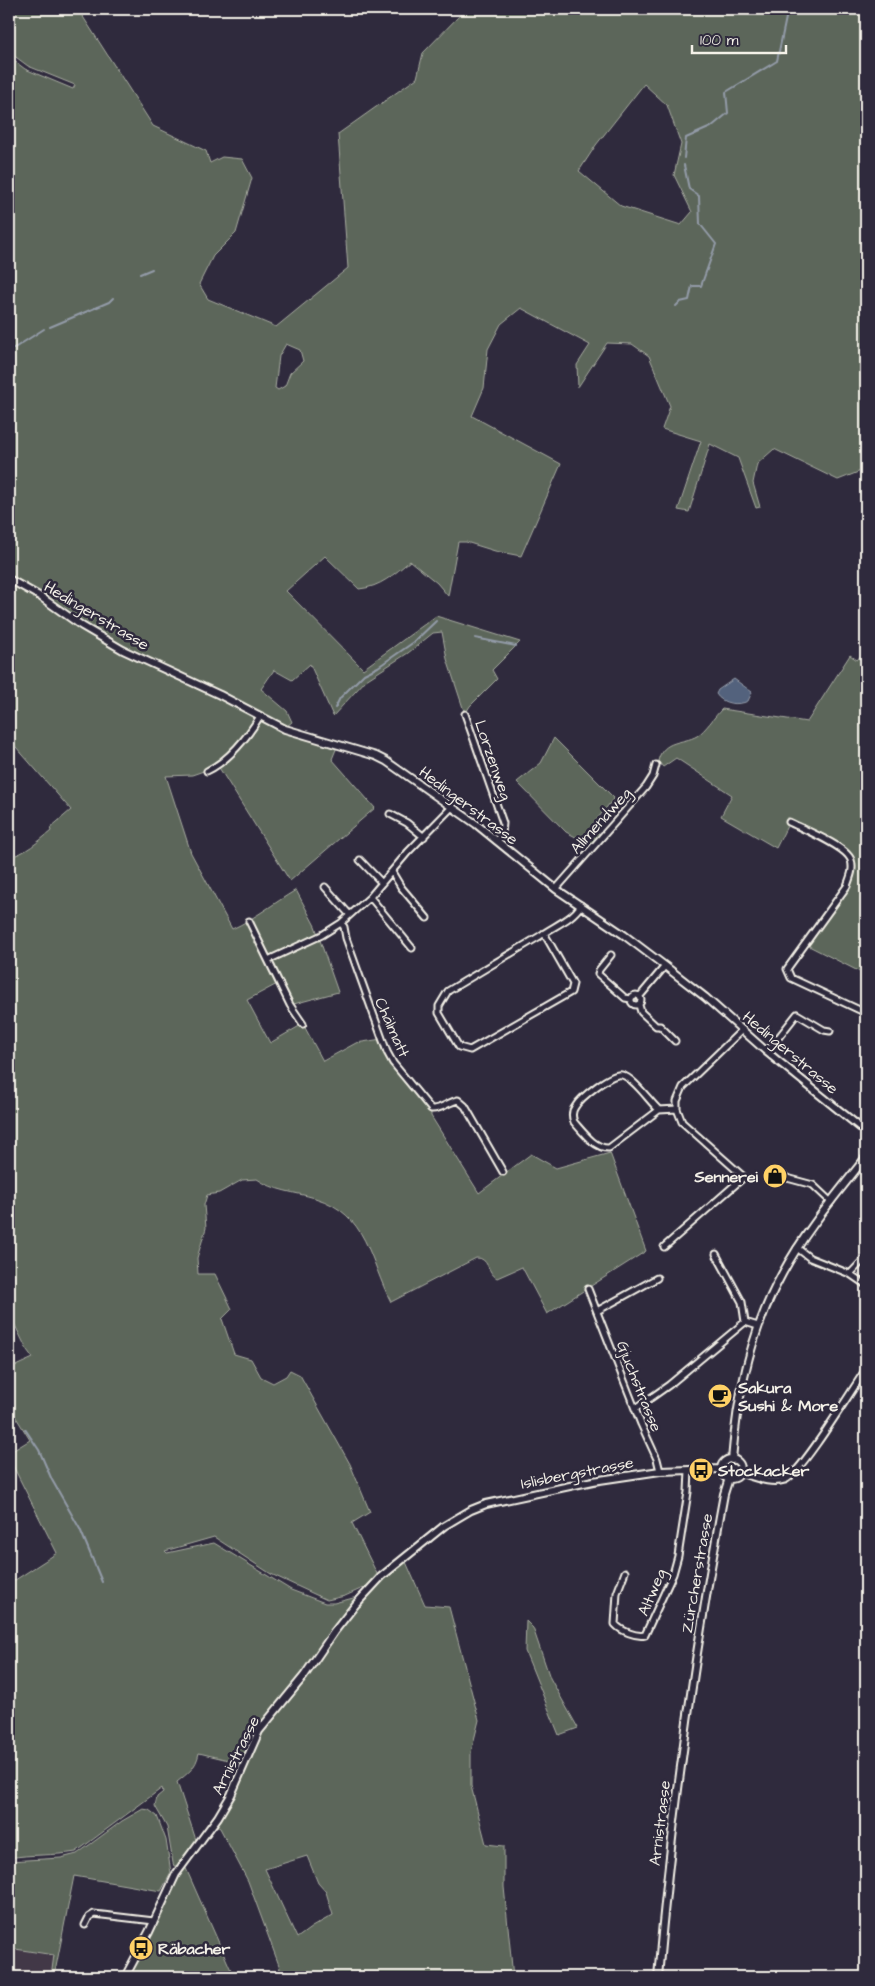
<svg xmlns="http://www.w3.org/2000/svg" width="875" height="1986" viewBox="0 0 875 1986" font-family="'Architects Daughter',sans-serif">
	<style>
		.built { fill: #423947 }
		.green { fill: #5c665a; stroke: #a8aca1; fill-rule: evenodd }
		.water { fill: #52627d; stroke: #939ba8 }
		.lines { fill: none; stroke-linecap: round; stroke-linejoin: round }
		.stream { stroke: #939ba8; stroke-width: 2 }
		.minor-casing { stroke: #f4f1e8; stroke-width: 9 }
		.tertiary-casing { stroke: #f4f1e8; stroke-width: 10 }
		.minor { stroke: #2f2a3d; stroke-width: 5 }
		.tertiary { stroke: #2f2a3d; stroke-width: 6 }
		.labels { text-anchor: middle; stroke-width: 5; stroke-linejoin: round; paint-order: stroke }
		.street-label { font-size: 16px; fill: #f4f1e8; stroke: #2f2a3d }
		.poi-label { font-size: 16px; font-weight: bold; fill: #f4f1e8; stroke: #2f2a3d; text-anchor: start }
	</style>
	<rect width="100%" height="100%" fill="#2f2a3d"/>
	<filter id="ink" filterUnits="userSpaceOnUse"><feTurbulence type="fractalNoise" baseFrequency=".02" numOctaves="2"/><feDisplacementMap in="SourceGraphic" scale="10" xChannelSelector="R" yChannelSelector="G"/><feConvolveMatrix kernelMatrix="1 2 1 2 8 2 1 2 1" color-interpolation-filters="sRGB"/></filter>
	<g filter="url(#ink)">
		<!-- built -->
		<path class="built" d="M9,1948L54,1956L51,1977H9Z"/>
		<!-- green -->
		<path class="green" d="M9,9H78L153,126L206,151L210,163L222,157L242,159L252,178L236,233L213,256L199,284L208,299L276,327L348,268L338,134L417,78L423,53L462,13L455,9H866V469L838,480L774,449L757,464L753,483L760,507L756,508L738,458L710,444L689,512L678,510L701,441L662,429L670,406L649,356L632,344L607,343L578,387L577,365L590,345L521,308L501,324L488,349L484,388L472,416L561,464L521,556L495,551L466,542H458L448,596L437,583L410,561C394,574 381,587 359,589L325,556L286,591L363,669L436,616L520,642L492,670L497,679L470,706L465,714L447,659L442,632L433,633L408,653L366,680L333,716L310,664L292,680L274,670L261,689L287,711L292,722L287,726L286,731L337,747L332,759L375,808L290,881L218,766L192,775L166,776L191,853L232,929C254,919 274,903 296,890L315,926L338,992L290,1005L279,983L247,1000L270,1043L303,1024L323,1061L356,1043L382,1039L387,1052L431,1109V1116L479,1193L531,1154L556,1168L610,1153L646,1251L547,1314L522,1267L497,1278C487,1273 489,1257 476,1258L391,1302C369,1260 368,1214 315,1198C295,1192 274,1191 257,1179L242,1180L219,1193L207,1195L204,1205L206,1228L197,1258L198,1274H215L232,1309L222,1319L234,1354L251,1359L261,1377L273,1383L286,1376L290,1370L300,1375L350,1464L370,1512L352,1523L381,1582L406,1562L425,1605L449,1607L479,1720L471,1752V1786L486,1844L504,1846V1887L513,1977H276L280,1968L248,1881L220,1828L214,1824L259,1731L356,1604L360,1607L368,1597L363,1588L345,1596L327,1600L271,1574L214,1537L165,1551L167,1553L214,1543L291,1590L325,1603H334L361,1596L332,1629L303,1674L271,1710L253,1736L241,1763L199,1753C196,1768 188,1773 177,1782L196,1840L179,1866H174L173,1863L167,1827L155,1806L157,1797L163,1792L162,1788L76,1852C53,1856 31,1854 9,1858V1584L57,1553L9,1458V1453L30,1440L9,1406V1369L33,1358L27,1350L9,1313V857C25,854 39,841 51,831L50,828L71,810L9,739V57L25,69L73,89L75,85L28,66L9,52ZM644,84L667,105L681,144L674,175L692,212L681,225L621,206L579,171L596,145ZM286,344L300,350L303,361L290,373L285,386L278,390L275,388L279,356ZM307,1856L318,1883L326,1892L333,1915L312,1927L297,1938L265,1869Z
			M866,650V975L805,944L847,886L852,871L849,855L789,822L776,848L721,816L732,795L676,758L663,767L658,761C663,739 683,744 697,736C706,730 714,717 722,709L807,722L850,655L857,660Z
			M554,738L614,798L594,823L601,839L595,847L566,832L517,782L541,763Z
			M526,1621L533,1628L550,1678L578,1728L559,1735L525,1651Z
			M143,1809L149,1810L157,1816L166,1840L171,1873L161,1891L74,1876L54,1977H51L54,1955L9,1948V1861L61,1858L77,1854L122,1821Z
			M184,1864L234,1977H125Z"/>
		<!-- water -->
		<path class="water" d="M734,679L752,692L748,701C738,706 722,704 716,694L718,690Z"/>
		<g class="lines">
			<!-- stream -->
			<path class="stream" d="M684,158L686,138L711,127L728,113L726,92L777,61L787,13L784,9
				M140,274L152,269
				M676,306L680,302L689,300L692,286H701L716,244L700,224L699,196L689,189L684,165
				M50,327L109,302L113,298
				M9,350L16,347L44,329
				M475,638L516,646
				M335,708L340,698L364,674L378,667L414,642L436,621
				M25,1429L39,1450L52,1480L80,1529L102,1582"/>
			<defs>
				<path id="minor" d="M465,714L503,823L502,834L497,841
					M207,771C228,761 248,737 260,716
					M390,814L407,823L424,837
					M789,822C803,829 846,846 851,860C854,870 850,877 847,886L787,969L791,978L866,1013
					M360,860L382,883
					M392,872L401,887L427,918
					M325,887L349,914
					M556,889L646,787L653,776L656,765
					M370,897L412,948
					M249,921L268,960
					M341,923L344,927L346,938L387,1052L393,1063L431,1109C441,1110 448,1102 458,1100L465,1106L503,1172
					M544,933L573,984L571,992L470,1050L459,1047L439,1013V1006L448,991L540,936C553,926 572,920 581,905
					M611,955L599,970L598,974L625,998L631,999
					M631 1000a5 5 0 1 1 10 0a5 5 0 1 1-10 0Z
					M640,996L665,966
					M639,1005L641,1012L656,1026H660L675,1041
					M303,1024L290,1005L268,960L322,935L341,923L370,897L408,852L452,807
					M767,1052L797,1014L824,1030L830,1031
					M659,1110L609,1148C595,1149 583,1132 574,1122C572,1117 572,1111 575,1107C580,1098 612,1072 622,1075C634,1078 649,1101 659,1110L677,1109
					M779,1173L787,1178L813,1185L831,1202
					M664,1247L744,1177L682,1122L677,1109V1101L683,1087L742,1030
					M797,1248L810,1258L850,1274L866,1285
					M716,1254L742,1302L745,1322
					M850,1274L866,1257
					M588,1289L641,1424L657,1459L660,1471
					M597,1311L657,1278
					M635,1409L669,1385L745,1322L758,1326
					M740,1473C754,1477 770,1485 785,1480C801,1474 853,1388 866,1369
					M625,1572L617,1593L615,1624C621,1631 636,1637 645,1635L673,1574L678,1556L688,1492L689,1470
					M85,1925L89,1917L94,1914L154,1921"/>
				<path id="tertiary" d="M9,579L41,597L82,626L123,650L220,695L285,729L376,756L386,761L476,824L556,889L624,935L665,966L705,997L767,1052L866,1132
					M721 1469a10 10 0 1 1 20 0a10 10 0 1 1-20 0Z
					M732,1460C737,1396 751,1330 782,1274C805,1231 837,1194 866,1157
					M125,1977L149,1932L176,1874L218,1817L231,1795L259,1731L304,1676L334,1632L356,1604L382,1576L444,1526L471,1510L486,1504L593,1481L660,1471L722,1469
					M658,1977C672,1814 694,1656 724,1494L729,1478"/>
			</defs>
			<!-- minor casing -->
			<use href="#minor" class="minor-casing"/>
			<!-- tertiary casing -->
			<use href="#tertiary" class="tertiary-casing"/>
			<!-- minor -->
			<use href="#minor" class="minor"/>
			<!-- tertiary -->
			<use href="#tertiary" class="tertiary"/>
		</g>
	</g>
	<!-- icons -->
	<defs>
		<symbol id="shop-disc" viewBox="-11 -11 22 22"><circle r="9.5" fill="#ffd166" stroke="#2f2a3d"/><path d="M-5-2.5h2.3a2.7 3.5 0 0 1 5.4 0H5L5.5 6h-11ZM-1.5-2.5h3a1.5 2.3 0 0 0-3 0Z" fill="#111"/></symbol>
		<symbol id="cafe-disc" viewBox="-11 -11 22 22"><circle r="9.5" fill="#ffd166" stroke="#2f2a3d"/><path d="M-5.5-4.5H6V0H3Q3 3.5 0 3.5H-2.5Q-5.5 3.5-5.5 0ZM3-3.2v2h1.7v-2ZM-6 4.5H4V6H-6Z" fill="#111"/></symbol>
		<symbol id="bus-disc" viewBox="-11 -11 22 22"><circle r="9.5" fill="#ffd166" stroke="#2f2a3d"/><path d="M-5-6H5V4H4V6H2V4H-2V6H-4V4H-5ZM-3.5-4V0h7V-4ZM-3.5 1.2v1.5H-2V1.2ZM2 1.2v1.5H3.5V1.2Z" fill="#111"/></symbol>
	</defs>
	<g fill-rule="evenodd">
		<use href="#shop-disc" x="761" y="1162" width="28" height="28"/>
		<use href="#cafe-disc" x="706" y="1382" width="28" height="28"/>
		<use href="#bus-disc" x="687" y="1456" width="28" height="28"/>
		<use href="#bus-disc" x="127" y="1934" width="28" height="28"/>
	</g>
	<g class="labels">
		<!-- street labels -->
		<g class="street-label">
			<text transform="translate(97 615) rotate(31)" y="6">Hedingerstrasse</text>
			<text transform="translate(494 760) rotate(71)" y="6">Lorzenweg</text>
			<text transform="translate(469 805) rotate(37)" y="6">Hedingerstrasse</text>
			<text transform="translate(600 820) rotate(-48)" y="6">Allmendweg</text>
			<text transform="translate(393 1027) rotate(66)" y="6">Chälmatt</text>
			<text transform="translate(791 1052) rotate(40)" y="6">Hedingerstrasse</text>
			<text transform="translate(640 1386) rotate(68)" y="6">Gjuchstrasse</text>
			<text transform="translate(577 1472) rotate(-11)" y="6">Islisbergstrasse</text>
			<text transform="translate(696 1573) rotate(-80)" y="6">Zürcherstrasse</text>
			<text transform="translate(651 1592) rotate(-67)" y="6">Altweg</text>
			<text transform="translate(235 1755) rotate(-63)" y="6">Arnistrasse</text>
			<text transform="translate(659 1823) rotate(-83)" y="6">Arnistrasse</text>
		</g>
		<!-- poi labels -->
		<g class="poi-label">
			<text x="758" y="1182" text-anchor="end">Sennerei</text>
			<text x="738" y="1393">Sakura<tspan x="738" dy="18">Sushi &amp; More</tspan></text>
			<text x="718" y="1476">Stockacker</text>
			<text x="158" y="1954">Räbacher</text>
		</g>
	</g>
	<!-- margin -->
	<rect width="875" height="1986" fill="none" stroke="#2f2a3d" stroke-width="30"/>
	<rect x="15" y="15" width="845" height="1956" fill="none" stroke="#f4f1e8" stroke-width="2" filter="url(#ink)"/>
	<!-- scale -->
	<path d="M692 45v8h94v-8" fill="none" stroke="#f4f1e8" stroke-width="2.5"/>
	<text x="700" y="45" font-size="15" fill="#f4f1e8" stroke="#2f2a3d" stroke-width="4" paint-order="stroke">100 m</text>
</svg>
